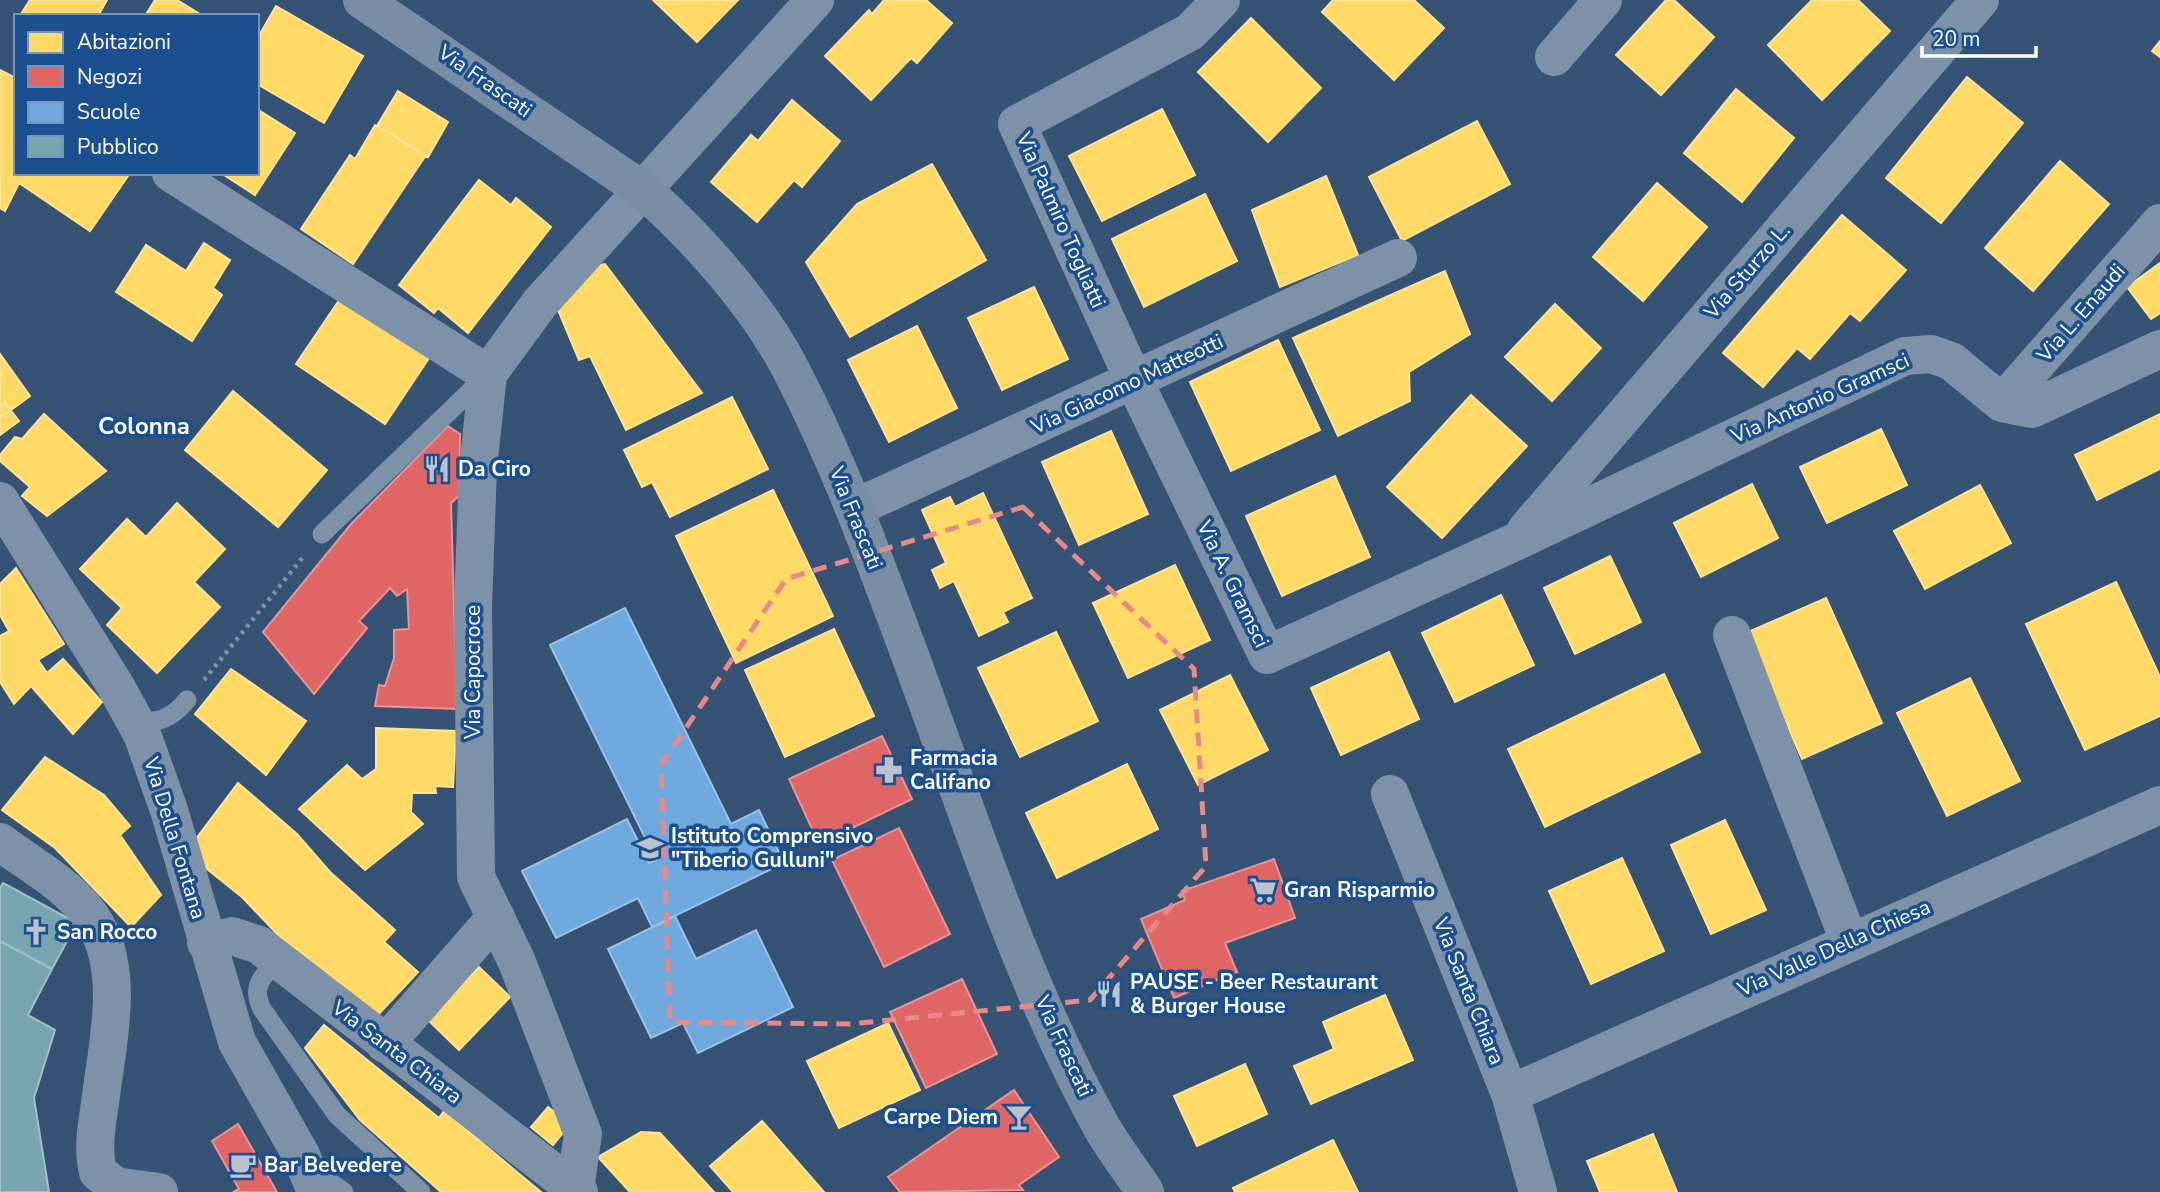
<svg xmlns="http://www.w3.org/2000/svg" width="2160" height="1192" viewBox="0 0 2160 1192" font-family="'Nunito Sans',sans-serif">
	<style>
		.homes { fill: #ffd966; stroke: #ffe494; stroke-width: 2 }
		.shops { fill: #e06666; stroke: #e99494; stroke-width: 2 }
		.schools { fill: #6fa8dc; stroke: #9ac2e6; stroke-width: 2 }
		.public { fill: #76a5af; stroke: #9fc0c7; stroke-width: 2 }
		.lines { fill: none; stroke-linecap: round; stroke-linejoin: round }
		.path { stroke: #7d92a8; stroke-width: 4.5; stroke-dasharray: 3.5 5; stroke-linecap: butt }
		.lane { stroke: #7d92a8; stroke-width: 19 }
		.street { stroke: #7d92a8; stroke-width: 38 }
		.secondary { stroke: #798da4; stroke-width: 38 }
		.marked { fill: none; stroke: #e88989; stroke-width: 5; stroke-dasharray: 14 9; stroke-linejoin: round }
		.labels { text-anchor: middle; stroke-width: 7; stroke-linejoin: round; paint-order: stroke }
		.street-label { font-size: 21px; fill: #fff; stroke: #1b4f8f }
		.poi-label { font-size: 21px; font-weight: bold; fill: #fff; stroke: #1b4f8f; text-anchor: start }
		.quarter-label { font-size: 24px; font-weight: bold; fill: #fff; stroke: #1b4f8f }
	</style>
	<rect width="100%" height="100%" fill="#365274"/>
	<!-- homes -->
	<path class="homes" d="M30,0H107L98,16H24L21,14Z
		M155,0H177L203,16H145Z
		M653,0H738L697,42Z
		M884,0H926L952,23L917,63L911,58L871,100L825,56L869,10L872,14Z
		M1333,0H1414L1444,28L1394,80L1322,12Z
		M1666,0H1674L1714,37L1661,95L1616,55Z
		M1812,0H1858L1890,31L1822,100L1768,45Z
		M276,6L363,56L324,123L257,84V39Z
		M1251,18L1321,88L1268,142L1198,72Z
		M2160,41V57L2152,51Z
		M0,70L16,78V173H130L90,231L19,183L5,211L0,208Z
		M1967,77L2023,123L1941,223L1886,178Z
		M1736,89L1794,138L1742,202L1684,153Z
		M398,91L448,122L428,157L377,126Z
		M792,100L840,141L802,187L794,180L757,222L711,182L751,135L758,141Z
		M257,109L295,133L255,195L221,173H257Z
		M1162,109L1195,175L1102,221L1069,156Z
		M1477,121L1510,184L1402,241L1369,177Z
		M375,125L426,155L353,264L301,229L350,155L355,159Z
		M2060,161L2109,204L2033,291L1985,248Z
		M932,164L986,260L850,337L806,262L857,204Z
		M1326,176L1358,255L1280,287L1252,210Z
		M479,180L511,205L516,198L551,227L468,333L438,308L434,313L399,285Z
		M1657,183L1707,227L1643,301L1593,257Z
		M1205,194L1237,261L1144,307L1112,239Z
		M1842,215L1906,270L1860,321L1850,313L1810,359L1797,348L1763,387L1723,353Z
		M204,243L230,260L213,288L222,295L192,341L116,292L146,245L186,271Z
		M2160,263V313L2151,319L2127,287Z
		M605,264L702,393L626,430L590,356L579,360L553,298L585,268Z
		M1445,271L1470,334L1409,372L1410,401L1338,436L1293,338Z
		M1034,287L1068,359L1002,390L968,318Z
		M340,299L429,358L385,424L296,364Z
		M1555,304L1601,348L1552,401L1505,357Z
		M917,326L957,408L889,442L848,360Z
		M1278,340L1320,430L1231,471L1190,382Z
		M0,354L30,396L0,418Z
		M233,391L327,470L278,527L185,450Z
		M1471,395L1527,446L1442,538L1387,487Z
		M732,397L768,469L670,517L652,482L642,487L624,450Z
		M5,403L19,421L0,435V407Z
		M44,414L106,471L47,516L22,496L30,487L0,461V455L15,437L22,439Z
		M2160,414V469L2097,500L2075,455Z
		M1881,429L1907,485L1827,523L1800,467Z
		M1111,431L1148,514L1079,545L1042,462Z
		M1335,476L1370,557L1282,596L1246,516Z
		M1752,484L1778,538L1701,577L1674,523Z
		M1980,485L2011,543L1925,589L1894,531Z
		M773,490L833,616L736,663L676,536Z
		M983,493L1032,598L1003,612L1008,622L979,636L954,581L940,588L932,570L946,563L922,510L950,497L955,507Z
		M177,503L225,549L194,582L220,607L157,673L107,625L122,608L80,569L127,519L146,537Z
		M1610,556L1641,622L1575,654L1544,588Z
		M1175,565L1210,640L1128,678L1093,603Z
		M16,568L64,644L38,660L47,673L63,659L102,702L73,734L31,686L14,704L0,682V636L9,631L0,615V584Z
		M2116,582L2160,677V716L2085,750L2026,624Z
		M1501,595L1534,665L1455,702L1422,633Z
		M1826,598L1882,723L1802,759L1746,633Z
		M834,629L874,716L785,757L745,670Z
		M1056,632L1098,721L1020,757L978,668Z
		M1389,652L1419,719L1341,755L1311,688Z
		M231,669L306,721L266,775L195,714Z
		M1664,674L1700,752L1545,827L1508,749Z
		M1230,675L1268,750L1198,785L1160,710Z
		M1970,678L2020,781L1947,816L1897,713Z
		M376,728L456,731L453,787L435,786L436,793H412L411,812L423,824L365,870L299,809L347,765L362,779L376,769Z
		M45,757L104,795L130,826L120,835L161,895L131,927L55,848L2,810Z
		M1127,764L1158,829L1057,878L1026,813Z
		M238,783L297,834L330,872L395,930L384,942L418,972L375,1018L340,984L278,935L243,898L186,852Z
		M1725,820L1766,910L1711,934L1671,845Z
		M1622,858L1664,951L1591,984L1549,891Z
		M479,967L510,997L459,1050L428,1020Z
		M1385,995L1413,1060L1311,1104L1294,1066L1334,1049L1323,1022Z
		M888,1023L920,1090L839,1128L807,1061Z
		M324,1025L439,1118L444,1111L541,1192H441L360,1120L305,1048Z
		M1245,1064L1267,1114L1197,1146L1174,1096Z
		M548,1107L570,1124L553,1145L531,1127Z
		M762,1121L824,1192H733L710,1166Z
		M641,1132L660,1133L714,1192H630L598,1157Z
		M1653,1134L1677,1192H1600L1587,1161Z
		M1333,1140L1358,1192H1235L1233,1188Z"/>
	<!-- shops -->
	<path class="shops" d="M448,426L460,434L459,496L451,503L457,709L375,706L379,685L385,686L394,658V630L409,629L407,589L397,596L390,588L359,621L367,628L314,694L263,632L351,524Z
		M882,736L912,799L819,844L789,779Z
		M899,828L950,934L884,967L832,860Z
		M1274,859L1295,918L1225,943L1237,972L1174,998L1141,919L1185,900L1182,891Z
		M962,979L997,1054L926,1088L890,1012Z
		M1014,1090L1059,1157L1019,1185L1023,1190L900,1192L888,1177Z
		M238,1124L277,1192H233L239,1189L212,1141Z"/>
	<!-- schools -->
	<path class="schools" d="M625,608L731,824L759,810L784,863L652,927L638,898L556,938L522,871L627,819L649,863L656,860L550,645Z
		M675,916L696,959L756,930L793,1007L698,1053L683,1023L651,1038L608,949Z"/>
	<!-- public -->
	<path class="public" d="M3,883L77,923L52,969L0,941V888Z
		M0,941L52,969L28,1015L55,1030L34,1098L49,1192H0Z"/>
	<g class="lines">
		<!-- path -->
		<path class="path" d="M204,680L304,556"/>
		<!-- lane -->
		<path class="lane" d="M322,534L485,377
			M134,719C158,725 172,718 187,700
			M278,961C261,977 251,987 262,1009L337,1115L421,1192
			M312,1180L330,1182L344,1192"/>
		<!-- street -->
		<path class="street" d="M1221,0L1190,32L1017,124L1134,381L1267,655L1515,542L1905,356L1931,354L1951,361L2002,403L2032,409L2160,349
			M1554,57L1603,0
			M171,173L488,374
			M2002,403L2160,223
			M0,501L115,685L142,734L169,810L237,1042L301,1155L316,1192
			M855,508L1398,258
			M1526,530L1980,0
			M1732,635L1849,941
			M1390,794L1510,1094L1538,1192
			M0,842C32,866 76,889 96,925C123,973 109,1037 102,1088C99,1115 91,1145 98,1172L115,1186L159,1192
			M206,943L232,936L259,945L579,1192
			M385,1044L496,917
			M1510,1094L2160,805
			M575,1189L583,1134L517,962L476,877L473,606L478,469L488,374L540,303L815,0"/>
		<!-- secondary -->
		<path class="secondary" d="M362,0L644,191C698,238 758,306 791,370C831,447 863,529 893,610C959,782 1012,964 1101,1126C1114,1149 1131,1170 1145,1192"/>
	</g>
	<!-- marked area -->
	<path class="marked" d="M1023,507L1194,669L1206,866L1090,1000L850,1024L670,1022L661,765L786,579Z"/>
	<!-- icons -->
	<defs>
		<symbol id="restaurant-bare" viewBox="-9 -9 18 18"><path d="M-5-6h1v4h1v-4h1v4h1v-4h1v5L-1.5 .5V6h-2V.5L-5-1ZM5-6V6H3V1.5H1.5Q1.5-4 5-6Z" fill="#b9c2ce" stroke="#1b4f8f" stroke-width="2.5" paint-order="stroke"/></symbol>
		<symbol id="pharmacy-bare" viewBox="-9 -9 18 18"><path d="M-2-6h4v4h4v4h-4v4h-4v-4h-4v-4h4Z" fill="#b9c2ce" stroke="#1b4f8f" stroke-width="2.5" paint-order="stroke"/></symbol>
		<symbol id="school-bare" viewBox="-9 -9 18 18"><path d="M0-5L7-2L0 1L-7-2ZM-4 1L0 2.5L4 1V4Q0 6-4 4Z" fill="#b9c2ce" stroke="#1b4f8f" stroke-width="2.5" paint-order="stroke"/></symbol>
		<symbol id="supermarket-bare" viewBox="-9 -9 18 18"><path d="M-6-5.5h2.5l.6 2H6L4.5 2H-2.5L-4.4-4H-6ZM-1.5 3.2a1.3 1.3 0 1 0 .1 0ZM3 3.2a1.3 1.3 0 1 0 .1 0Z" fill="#b9c2ce" stroke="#1b4f8f" stroke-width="2.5" paint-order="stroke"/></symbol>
		<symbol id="church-bare" viewBox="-9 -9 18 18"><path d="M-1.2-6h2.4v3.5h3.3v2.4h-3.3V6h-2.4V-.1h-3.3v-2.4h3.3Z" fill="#b9c2ce" stroke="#1b4f8f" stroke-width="2.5" paint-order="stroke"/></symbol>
		<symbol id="bar-bare" viewBox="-9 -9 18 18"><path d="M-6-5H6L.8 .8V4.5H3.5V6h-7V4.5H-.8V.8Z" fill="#b9c2ce" stroke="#1b4f8f" stroke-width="2.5" paint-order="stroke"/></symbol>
		<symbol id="cafe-bare" viewBox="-9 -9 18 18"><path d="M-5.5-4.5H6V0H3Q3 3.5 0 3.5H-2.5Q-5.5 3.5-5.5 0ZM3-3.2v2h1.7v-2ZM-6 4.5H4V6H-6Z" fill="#b9c2ce" stroke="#1b4f8f" stroke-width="2.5" paint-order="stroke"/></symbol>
	</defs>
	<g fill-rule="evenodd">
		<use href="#restaurant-bare" x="418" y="450" width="38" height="38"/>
		<use href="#pharmacy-bare" x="870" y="751" width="38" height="38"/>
		<use href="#school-bare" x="631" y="829" width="38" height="38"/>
		<use href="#supermarket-bare" x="1244" y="871" width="38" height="38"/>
		<use href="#church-bare" x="17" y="913" width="38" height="38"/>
		<use href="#restaurant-bare" x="1090" y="975" width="38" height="38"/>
		<use href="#bar-bare" x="1000" y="1098" width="38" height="38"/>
		<use href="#cafe-bare" x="224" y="1146" width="38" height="38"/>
	</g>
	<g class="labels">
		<!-- street labels -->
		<g class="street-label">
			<text transform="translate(485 81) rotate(35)" y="7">Via Frascati</text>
			<text transform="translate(1061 220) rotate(66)" y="7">Via Palmiro Togliatti</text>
			<text transform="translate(1747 271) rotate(-49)" y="7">Via Sturzo L.</text>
			<text transform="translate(2081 313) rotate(-49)" y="7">Via L. Enaudi</text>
			<text transform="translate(1127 384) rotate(-25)" y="7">Via Giacomo Matteotti</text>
			<text transform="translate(1820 398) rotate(-24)" y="7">Via Antonio Gramsci</text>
			<text transform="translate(856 518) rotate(68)" y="7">Via Frascati</text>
			<text transform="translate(1233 584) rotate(64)" y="7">Via A. Gramsci</text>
			<text transform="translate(473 672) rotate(-90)" y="7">Via Capocroce</text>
			<text transform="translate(175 838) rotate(73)" y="7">Via Della Fontana</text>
			<text transform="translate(1834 948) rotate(-24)" y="7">Via Valle Della Chiesa</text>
			<text transform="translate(1469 991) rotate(68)" y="7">Via Santa Chiara</text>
			<text transform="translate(1064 1046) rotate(65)" y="7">Via Frascati</text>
			<text transform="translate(397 1052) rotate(37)" y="7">Via Santa Chiara</text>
		</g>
		<!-- poi labels -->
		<g class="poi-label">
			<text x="458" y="476">Da Ciro</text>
			<text x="910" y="765">Farmacia<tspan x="910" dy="24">Califano</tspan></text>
			<text x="671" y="843">Istituto Comprensivo<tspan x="671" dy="24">"Tiberio Gulluni"</tspan></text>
			<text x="1284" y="897">Gran Risparmio</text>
			<text x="57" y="939">San Rocco</text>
			<text x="1130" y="989">PAUSE - Beer Restaurant<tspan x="1130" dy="24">&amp; Burger House</tspan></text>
			<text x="998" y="1124" text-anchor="end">Carpe Diem</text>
			<text x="264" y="1172">Bar Belvedere</text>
		</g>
		<!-- quarter labels -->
		<g class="quarter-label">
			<text x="144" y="434">Colonna</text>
		</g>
	</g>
	<!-- legend -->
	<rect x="14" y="14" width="245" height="161" fill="#1b4f8f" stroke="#7695bc" stroke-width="2"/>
	<rect x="28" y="32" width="35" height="21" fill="#ffd966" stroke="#7695bc" stroke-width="2"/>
	<text x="77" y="49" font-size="21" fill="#ffffff">Abitazioni</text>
	<rect x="28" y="66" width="35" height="21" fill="#e06666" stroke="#7695bc" stroke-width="2"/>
	<text x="77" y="84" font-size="21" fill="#ffffff">Negozi</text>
	<rect x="28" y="102" width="35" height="21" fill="#6fa8dc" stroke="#7695bc" stroke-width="2"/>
	<text x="77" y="119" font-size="21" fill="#ffffff">Scuole</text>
	<rect x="28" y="136" width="35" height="21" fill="#76a5af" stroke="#7695bc" stroke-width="2"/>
	<text x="77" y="154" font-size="21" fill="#ffffff">Pubblico</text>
	<!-- scale -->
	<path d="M1922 46v10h114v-10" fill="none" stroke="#ffffff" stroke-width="3.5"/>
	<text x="1932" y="46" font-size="21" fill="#ffffff" stroke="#1b4f8f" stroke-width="5" paint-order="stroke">20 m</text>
</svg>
